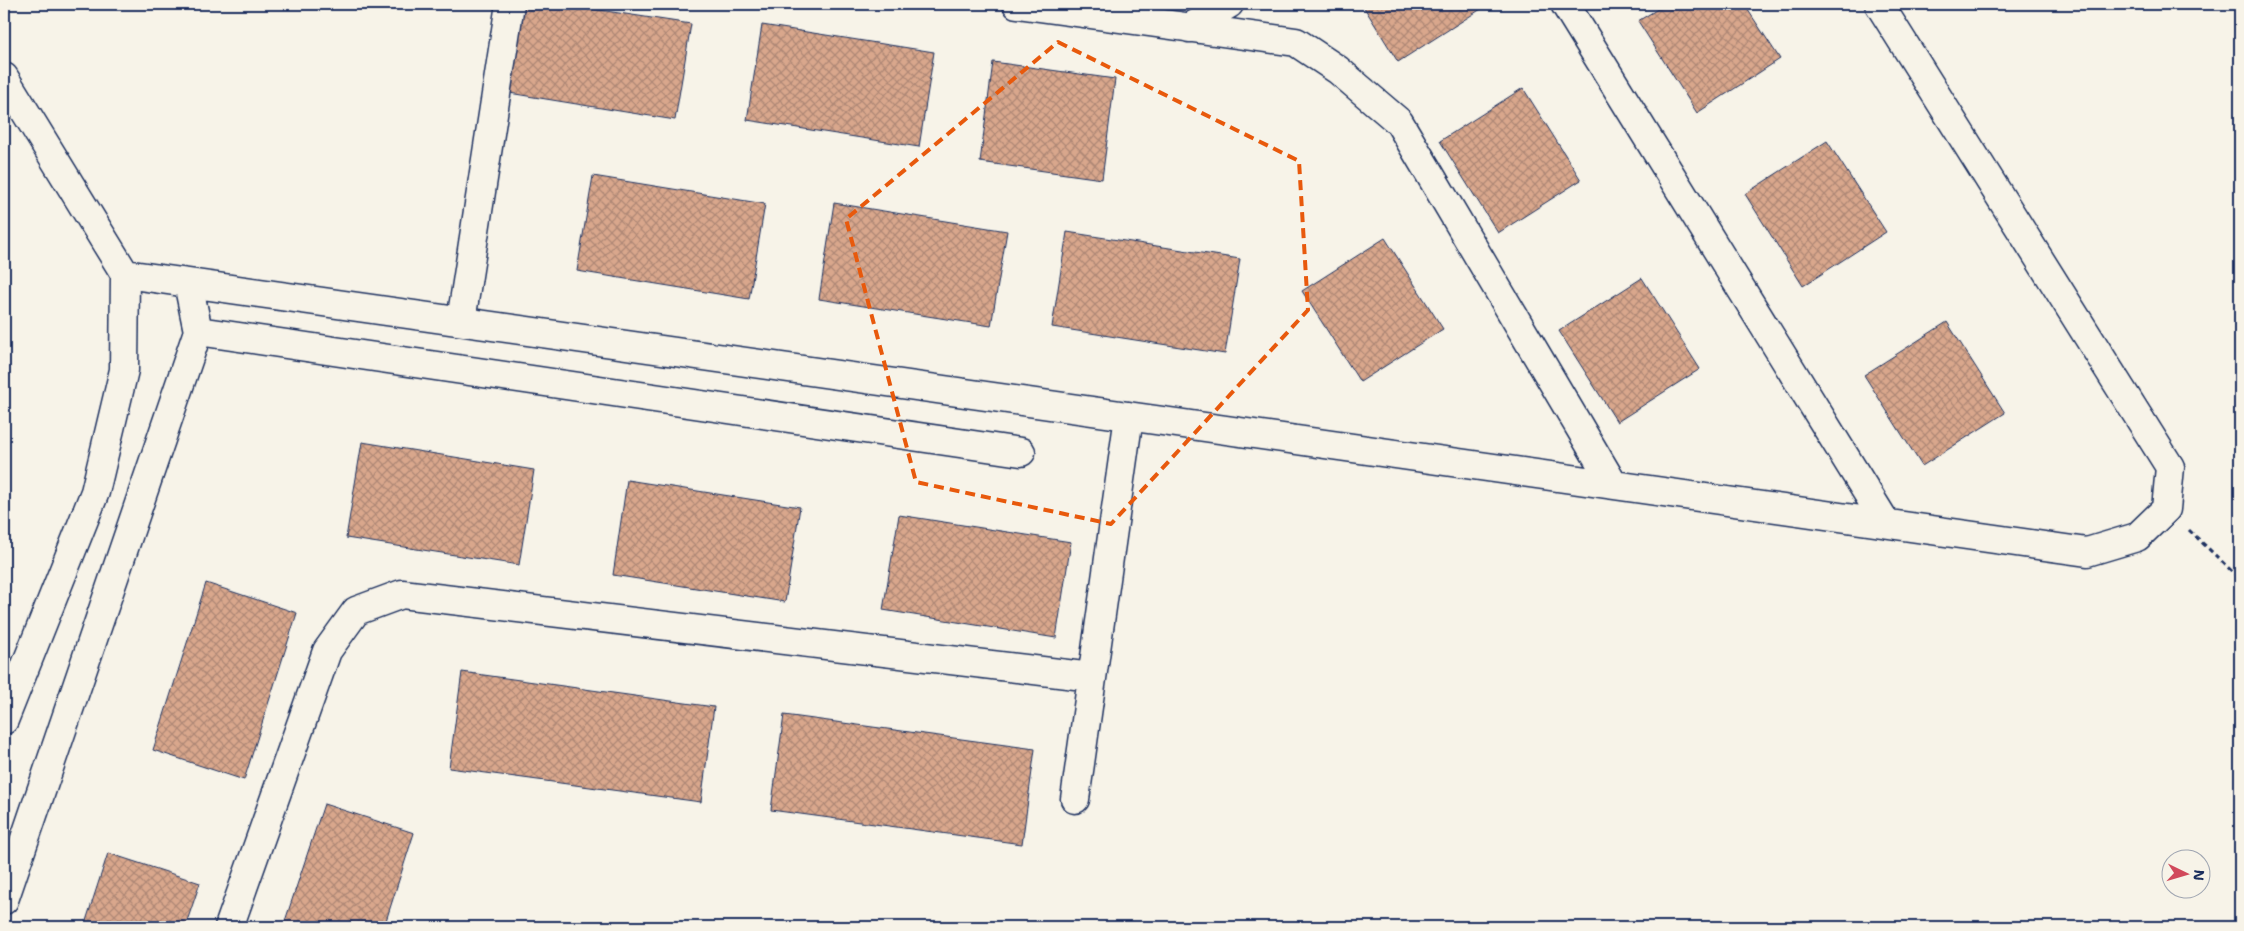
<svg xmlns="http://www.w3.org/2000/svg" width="2244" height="931" viewBox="0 0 2244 931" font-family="'Shantell Sans',sans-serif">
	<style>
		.building { fill: url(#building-cross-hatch); stroke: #1b2f5e }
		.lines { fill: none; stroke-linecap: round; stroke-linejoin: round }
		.minor-casing { stroke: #1b2f5e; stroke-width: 31 }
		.path { stroke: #1b2f5e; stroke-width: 3; stroke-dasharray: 5 4; stroke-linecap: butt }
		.minor { stroke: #f7f3e8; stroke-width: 28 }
		.marked { fill: none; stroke: #e8590c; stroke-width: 4; stroke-dasharray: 10 6; stroke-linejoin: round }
	</style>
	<defs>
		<pattern id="building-cross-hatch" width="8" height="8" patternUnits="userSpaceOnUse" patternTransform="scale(1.25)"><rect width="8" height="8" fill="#d9a78c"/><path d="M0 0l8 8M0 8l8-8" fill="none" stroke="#af8876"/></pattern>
	</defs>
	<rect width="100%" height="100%" fill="#f7f3e8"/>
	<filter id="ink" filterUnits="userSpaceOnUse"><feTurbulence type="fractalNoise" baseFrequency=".02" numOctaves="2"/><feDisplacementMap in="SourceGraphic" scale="10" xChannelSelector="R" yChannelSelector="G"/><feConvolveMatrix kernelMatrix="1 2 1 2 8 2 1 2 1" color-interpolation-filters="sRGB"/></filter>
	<g filter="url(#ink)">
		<!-- building -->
		<path class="building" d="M517,4H560L691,24L675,120L503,92Z
			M1362,4H1478L1481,9L1398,62Z
			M1666,4H1744L1780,59L1697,113L1638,21Z
			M762,25L934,52L919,147L747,120Z
			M993,62L1115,79L1102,179L980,162Z
			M1523,88L1581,180L1498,233L1440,141Z
			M1827,141L1886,232L1803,286L1745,194Z
			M593,176L765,204L749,299L577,271Z
			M834,203L1007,231L991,326L819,299Z
			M1067,232L1240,259L1225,354L1052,327Z
			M1385,238L1443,329L1360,382L1302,291Z
			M1642,278L1700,369L1617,422L1559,331Z
			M1947,322L2005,413L1922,466L1864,375Z
			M362,442L534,470L519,565L346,538Z
			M627,480L800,507L785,602L613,575Z
			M899,515L1071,542L1056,638L883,610Z
			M206,583L297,613L244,780L153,750Z
			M462,672L714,707L701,802L449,768Z
			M784,715L1035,749L1022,844L771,810Z
			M324,804L414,833L384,927H283Z
			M108,853L200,883L185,927H84Z"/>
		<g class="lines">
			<defs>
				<path id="minor" d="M1017,4L1296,42L1338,70L1399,122L1613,484
					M1565,4L1886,523
					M1189,28L1229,4
					M4,77L125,274L124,370L95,492L4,720
					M125,274L2087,552L2137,537L2166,509L2170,467L1879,4
					M188,283L198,331L1021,452
					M461,321L510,4
					M1075,799L1129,416
					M4,900L198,331
					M229,927L327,651L356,611L402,594L1092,677"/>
			</defs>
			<!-- minor casing -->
			<use href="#minor" class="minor-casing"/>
			<!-- path -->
			<path class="path" d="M2189,530L2240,579"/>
			<!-- minor -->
			<use href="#minor" class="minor"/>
		</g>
	</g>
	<!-- marked area -->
	<path class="marked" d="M1058,42L1299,161L1308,310L1111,524L916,482L846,219Z"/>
	<!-- margin -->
	<rect width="2244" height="931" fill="none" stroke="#f7f3e8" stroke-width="20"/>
	<rect x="10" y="10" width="2224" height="911" fill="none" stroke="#1b2f5e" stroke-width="2" filter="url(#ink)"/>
	<!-- north arrow -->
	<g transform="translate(2186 874) rotate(95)"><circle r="24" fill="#f7f3e8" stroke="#9fa5b1"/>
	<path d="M0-4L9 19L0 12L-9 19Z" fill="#d1495b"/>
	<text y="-8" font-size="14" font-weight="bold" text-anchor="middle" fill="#1b2f5e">N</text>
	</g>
</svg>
